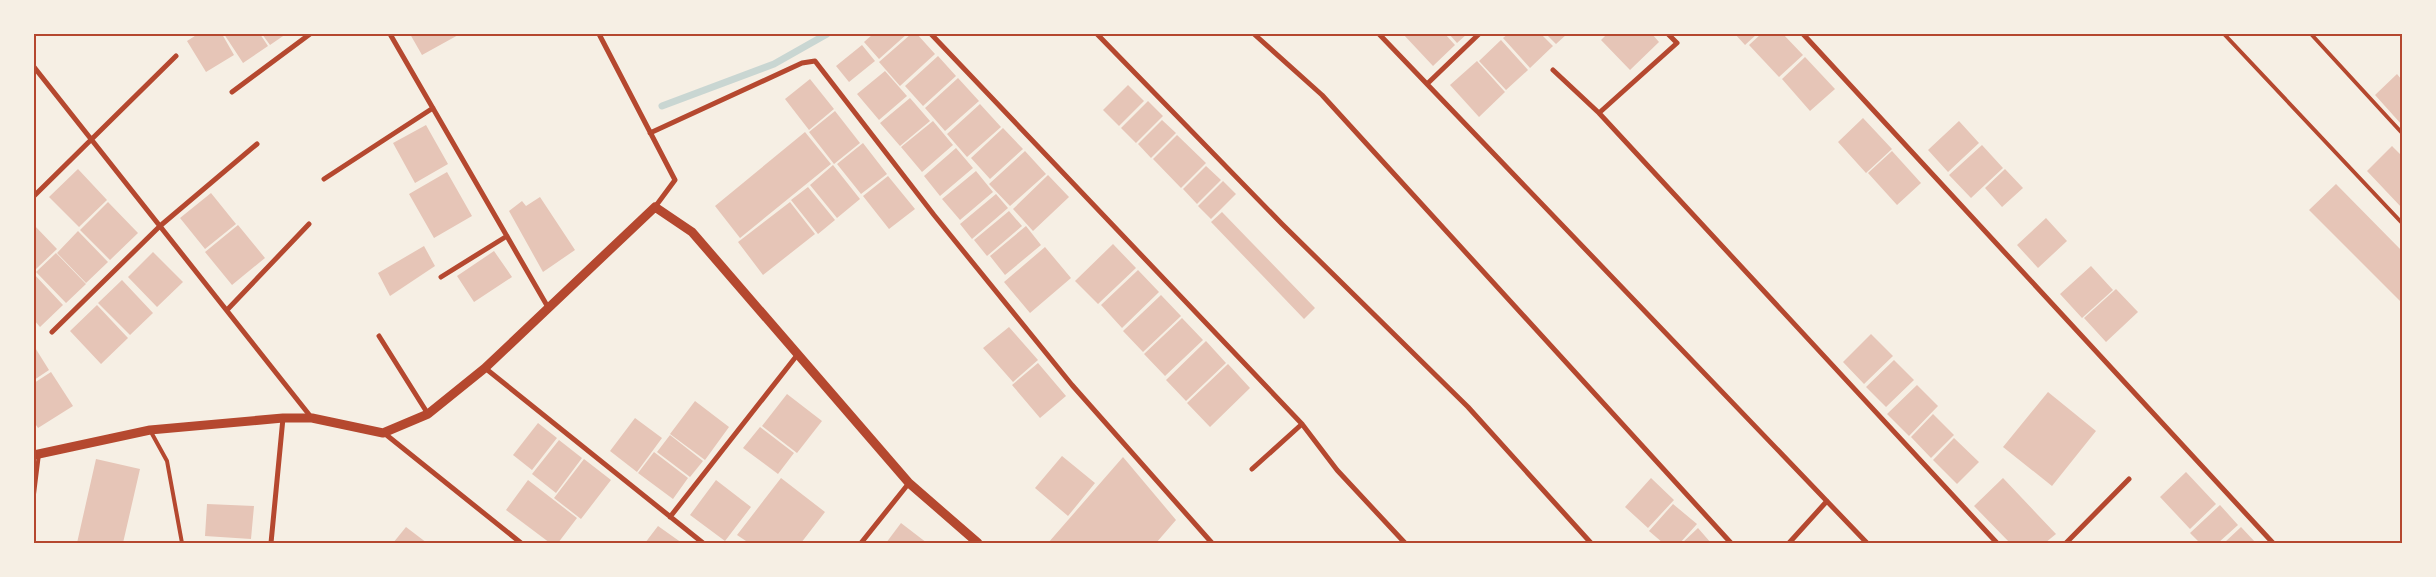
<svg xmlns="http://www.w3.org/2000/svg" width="2436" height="577" viewBox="0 0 2436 577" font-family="'Exo 2',sans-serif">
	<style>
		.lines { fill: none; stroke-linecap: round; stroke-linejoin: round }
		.stream { stroke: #c9d6d2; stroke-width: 7 }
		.building { fill: #e6c5b7 }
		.service { stroke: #b5482f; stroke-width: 4 }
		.minor { stroke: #b5482f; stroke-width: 5 }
		.tertiary { stroke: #b5482f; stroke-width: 9 }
		.neatline { fill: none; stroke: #b5482f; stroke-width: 2 }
	</style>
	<rect width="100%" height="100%" fill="#f6efe4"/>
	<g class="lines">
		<!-- stream -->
		<path class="stream" d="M662,106L774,64L827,34"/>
	</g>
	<!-- building -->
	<path class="building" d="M198,34H222L234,55L206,72L187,41Z
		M224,34H260L268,46L243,63Z
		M262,34H286L270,45Z
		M410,34H460L422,55Z
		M873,34H907L879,59L864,42Z
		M911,34H917L935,54L900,86L879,62Z
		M1403,34H1445L1455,45L1433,66Z
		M1449,34H1467L1457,43Z
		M1508,34H1541L1553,46L1530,68L1503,38Z
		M1546,34H1567L1556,44Z
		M1607,34H1652L1659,42L1630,70L1601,40Z
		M1735,34H1757L1745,45Z
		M1761,34H1783L1803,55L1779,77L1749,45Z
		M1501,40L1528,70L1506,90L1479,61Z
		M862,45L875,61L849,82L836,66Z
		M938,56L956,76L923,106L905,86Z
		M1805,57L1835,89L1810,111L1782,79Z
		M1477,61L1505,92L1479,117L1450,85Z
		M885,71L907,96L879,120L857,94Z
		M2397,74L2402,80V125L2375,95Z
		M958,78L979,101L945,131L925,108Z
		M810,79L834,109L809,130L785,99Z
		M1128,85L1144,101L1119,126L1103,110Z
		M910,98L930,121L900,146L880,123Z
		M1148,101L1163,116L1136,143L1121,128Z
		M980,104L1001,127L967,157L947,134Z
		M835,111L860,143L834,164L809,132Z
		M1863,118L1892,149L1866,173L1838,142Z
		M1162,120L1176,133L1151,158L1138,144Z
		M933,121L953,145L922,172L901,147Z
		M1959,121L1979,143L1948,172L1928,150Z
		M426,125L448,164L415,183L393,143Z
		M1003,128L1023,149L990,179L971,158Z
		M805,132L831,164L740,238L715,206Z
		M1177,135L1206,163L1181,188L1153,159Z
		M863,143L887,174L861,194L837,164Z
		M1982,145L2003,168L1971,198L1949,175Z
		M2392,146L2402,156V208L2367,171Z
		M956,148L973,168L940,196L924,176Z
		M1025,151L1046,174L1010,206L989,184Z
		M1892,151L1921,183L1897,205L1868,173Z
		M833,165L860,199L837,218L810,185Z
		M1206,166L1221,180L1197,204L1183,189Z
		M78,169L107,200L79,227L49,197Z
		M2005,169L2023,188L2002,207L1985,188Z
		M976,171L993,192L960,220L942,199Z
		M447,172L472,216L434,238L409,194Z
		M1048,175L1069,197L1033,231L1013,209Z
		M888,176L915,209L889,229L863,196Z
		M1223,181L1236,194L1211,219L1198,206Z
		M2336,184L2402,251V303L2309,210Z
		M808,187L835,220L818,234L791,200Z
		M211,193L236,224L205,249L180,218Z
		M996,194L1008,208L972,239L960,224Z
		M540,197L575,250L543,272L509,211L522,201L526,206Z
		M108,202L138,233L110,260L80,230Z
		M790,202L815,234L763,275L738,242Z
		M1009,211L1022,226L987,256L974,240Z
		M1222,212L1315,308L1304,319L1211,222Z
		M2046,218L2067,241L2038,268L2017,245Z
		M34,225L57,249L36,269L34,267Z
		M238,225L265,258L232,285L205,252Z
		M1026,226L1041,245L1005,275L990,256Z
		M78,231L108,262L86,283L57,253Z
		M1113,244L1136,268L1098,304L1075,281Z
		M424,246L435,266L390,296L378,273Z
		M1045,247L1071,278L1030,313L1004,282Z
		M494,251L512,277L474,302L457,276Z
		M153,252L183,282L157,307L128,277Z
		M56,253L86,284L66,303L36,272Z
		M2091,266L2113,290L2082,318L2060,294Z
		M1138,270L1159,292L1122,328L1101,305Z
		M34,274L63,305L40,327L34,320Z
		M122,280L153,313L130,335L98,303Z
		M2116,289L2138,312L2106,342L2084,318Z
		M1161,295L1181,316L1143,352L1123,331Z
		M97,305L128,338L101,364L70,331Z
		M1182,318L1203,340L1165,376L1144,354Z
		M1009,327L1038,360L1013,382L983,348Z
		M1871,334L1893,356L1864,384L1843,362Z
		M1206,341L1226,363L1186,401L1166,380Z
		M34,346L49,370L34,380Z
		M1894,360L1914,380L1886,407L1866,387Z
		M1038,363L1066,396L1040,418L1012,385Z
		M1228,364L1250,388L1210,427L1187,403Z
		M51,372L73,406L38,428L34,422V383Z
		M1917,385L1938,406L1909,436L1887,414Z
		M2048,392L2096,431L2052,486L2003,447Z
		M787,394L822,421L797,453L762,426Z
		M695,401L729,427L705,460L670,434Z
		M1933,414L1954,435L1931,458L1911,437Z
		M635,418L662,438L637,472L610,451Z
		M538,423L557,438L532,470L513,455Z
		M760,427L794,453L778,474L743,448Z
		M670,435L703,461L690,477L657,452Z
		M1954,438L1979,462L1957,484L1933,460Z
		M559,440L582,458L556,493L532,474Z
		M654,452L688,478L673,499L638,473Z
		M1062,456L1095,483L1068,516L1035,488Z
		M1123,457L1176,520L1156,543H1048Z
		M96,459L140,469L123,543H77Z
		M584,459L611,480L581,519L554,498Z
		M2186,472L2216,504L2190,529L2160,497Z
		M781,478L825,512L801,543H749L737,535Z
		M1651,478L1674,500L1648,528L1625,507Z
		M2003,478L2056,534L2045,543H2010L1974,506Z
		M528,480L577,518L558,543H550L506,510Z
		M716,480L751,507L725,541L690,515Z
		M207,504L254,506L251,539L205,536Z
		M1673,504L1697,524L1680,543H1663L1649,531Z
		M2220,505L2238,525L2218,543H2200L2190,533Z
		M901,523L927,543H886Z
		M658,526L682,543H645Z
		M406,527L427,543H393Z
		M2241,527L2256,543H2224Z
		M1698,528L1711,543H1682Z"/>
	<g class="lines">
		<!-- service -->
		<path class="service" d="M2224,34L2402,223
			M2311,34L2402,133
			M151,432L167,461L182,543
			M34,494L39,454"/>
		<!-- minor -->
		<path class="minor" d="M390,34L549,309
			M599,34L675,180L655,207
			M931,34L1302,424L1337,470L1405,543
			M1097,34L1282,224L1468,407L1591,543
			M1254,34L1322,95L1731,543
			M1379,34L1867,543
			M1803,34L2273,543
			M34,67L311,417
			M1553,70L1599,113L1997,543
			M1427,84L1479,34
			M232,92L310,34
			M1599,113L1677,43L1668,34
			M650,133L802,63L815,61L934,215L1072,385L1212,543
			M324,179L433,108
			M34,196L176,56
			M441,277L507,236
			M227,310L309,224
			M52,332L160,226L257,144
			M379,336L428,414
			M485,368L703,543
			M384,433L521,543
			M1252,469L1302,424
			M670,517L798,354
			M271,543L283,418
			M861,543L909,483
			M1789,543L1827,501
			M2066,543L2129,479"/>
		<!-- tertiary -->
		<path class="tertiary" d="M34,455L150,430L283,418H312L383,433L428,414L485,368L655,207L692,232L909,483L978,543"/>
	</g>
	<!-- border -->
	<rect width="2436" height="577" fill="none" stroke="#f6efe4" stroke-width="70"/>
	<rect x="35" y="35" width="2366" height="507" class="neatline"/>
</svg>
